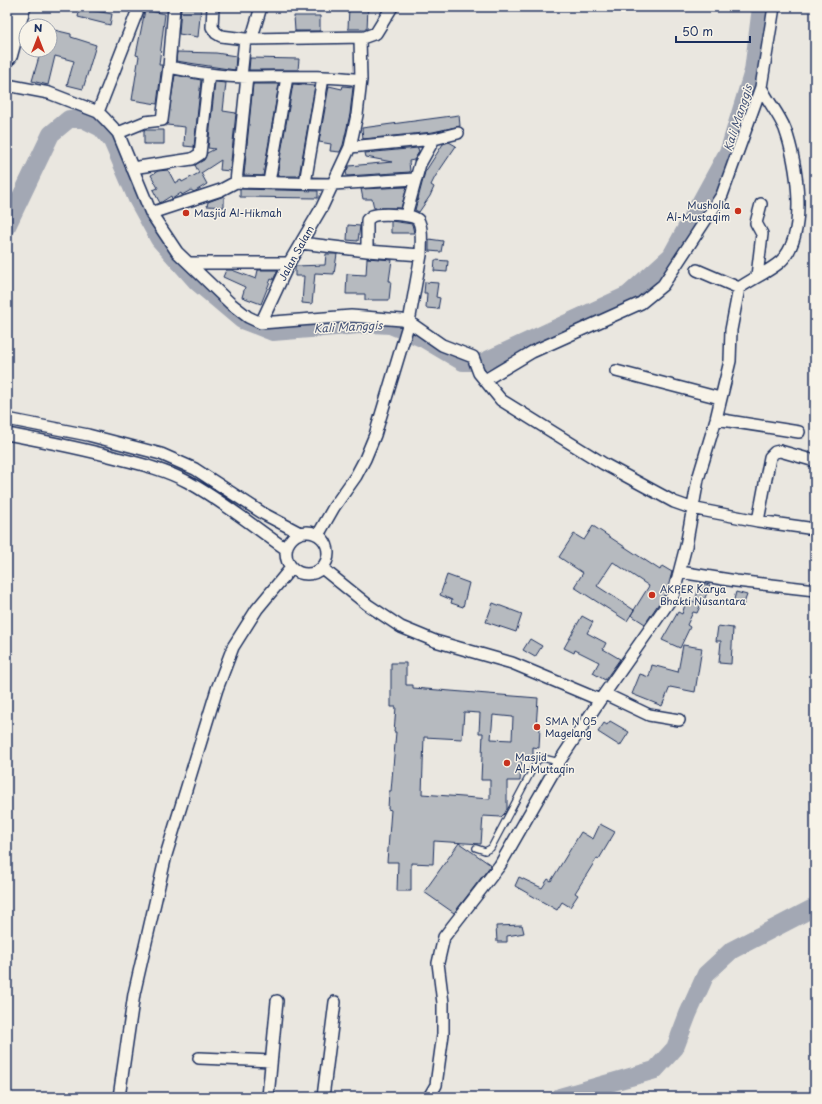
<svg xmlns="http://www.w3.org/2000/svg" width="822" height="1104" viewBox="0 0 822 1104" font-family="'Playpen Sans',sans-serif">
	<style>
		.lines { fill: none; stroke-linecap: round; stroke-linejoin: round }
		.river { stroke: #a3a8b4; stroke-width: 18 }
		.building { fill: #b6babf; stroke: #1b2f5e; fill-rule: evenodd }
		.lane-casing { stroke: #1b2f5e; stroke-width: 8 }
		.street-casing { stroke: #1b2f5e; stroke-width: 14 }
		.highway-casing { stroke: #1b2f5e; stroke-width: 23 }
		.lane { stroke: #f7f3e8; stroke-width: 5.5 }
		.street { stroke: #f7f3e8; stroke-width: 11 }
		.highway { stroke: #f7f3e8; stroke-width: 20 }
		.poi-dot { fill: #c8321e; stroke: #f7f3e8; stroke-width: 1.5 }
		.labels { text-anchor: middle; stroke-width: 3; stroke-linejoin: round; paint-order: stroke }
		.poi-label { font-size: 10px; fill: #1b2f5e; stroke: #f7f3e8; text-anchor: start }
		.street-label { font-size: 10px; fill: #1b2f5e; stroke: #f7f3e8 }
		.water-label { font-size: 11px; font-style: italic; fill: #445378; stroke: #f7f3e8 }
	</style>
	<rect width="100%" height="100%" fill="#eae7e0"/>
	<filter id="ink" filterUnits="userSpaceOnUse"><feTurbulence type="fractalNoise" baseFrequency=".025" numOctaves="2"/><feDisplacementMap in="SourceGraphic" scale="8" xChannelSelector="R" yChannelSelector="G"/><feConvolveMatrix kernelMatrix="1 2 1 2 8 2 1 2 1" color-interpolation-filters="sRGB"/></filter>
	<g filter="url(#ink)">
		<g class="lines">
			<!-- river -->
			<path class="river" d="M7,226L51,134L69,119H83L101,128L112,141L137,199L159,239L197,282L242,320L273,332L372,324L390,325L424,339L463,362H483L628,295L671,256L729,150L753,71L761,7
				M560,1097L655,1070L675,1048L688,1014L706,974L732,950L815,907"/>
		</g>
		<!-- building -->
		<path class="building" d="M80,7H91L90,10L112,14L110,25L78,17Z
			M181,7H201L198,37L179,34Z
			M349,7H368L367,29H348Z
			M145,10L165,14L159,65H162L157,104L132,100L139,56L136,55Z
			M294,16H320V31H295Z
			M50,29L71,34V37L96,45L83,89L67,85L74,61L55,56L48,85L32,81L41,50H50Z
			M177,52L216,53L236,56L235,70L176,61Z
			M250,58L299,59L298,70H249Z
			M175,75L201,80L194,147L184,146L185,127L167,125Z
			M215,82L226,83L223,111L236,113L230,171L220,170L221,160L201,173L207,184L194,192L191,190L182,195L181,193L172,199L171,196L160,203L153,190L158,188L151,175L158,171L168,170L175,183L181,180L182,182L199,173L195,165L204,160L207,153L215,149L208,148Z
			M253,84H279L263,176L244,175Z
			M293,84L315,86L299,176H277Z
			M329,86L342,89L343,86L353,87L350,114L343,145L340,152L330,151L331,144L319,142Z
			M459,115L460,126L433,132L363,139L362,128Z
			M144,130H164V144H144Z
			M449,142L456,146L435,177L431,185L434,187L430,196L419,212L415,210L425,172L443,144Z
			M418,148L419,152L414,160L409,161L410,172L347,176L346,172L349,166L392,162L366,157L365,153Z
			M407,187L401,208H374L372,199H363L361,189Z
			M240,189L318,191V198L240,197Z
			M224,196V207L207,206L208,202Z
			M391,221L412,224L414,233H391Z
			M348,225L360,226L358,241L347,240Z
			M429,239L443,241L441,252L429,251Z
			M326,254H337L334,274L315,273L312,304L302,303L304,276H295V266L325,265Z
			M367,258L392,260L389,281H391L389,300H365V294H346L347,274L366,275Z
			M435,260L448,261L447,272L434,271Z
			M226,270H232L256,279L258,270H278L273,280L271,279L261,304L242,297L245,287L223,277Z
			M425,282L438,283L436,297L440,298L438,309L426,308L427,293H424Z
			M593,526L660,570L662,566L672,572L667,591L645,624L631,615L634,610L627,621L574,587L583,573L559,557L574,534L584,540ZM613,562L649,586L634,610L597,586Z
			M447,575L469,583L463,607L451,603L452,600L440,595Z
			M701,583L710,585L703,603L695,600Z
			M736,592L747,595L743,606L733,603Z
			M687,599L701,604L697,613L693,612L687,625L690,627L680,648L662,640L678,612L682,614Z
			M493,603L522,614L516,632L486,622Z
			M582,616L593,622L587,633L606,643L603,649L620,659L605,680L593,673L599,662L575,650L574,653L564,648Z
			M718,626L733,628L731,664L719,663L721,641H716Z
			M530,639L542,646L535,657L523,650Z
			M683,645L702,648L695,692L670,687L662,706L632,694L640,674L649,677L652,665L678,672Z
			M391,663H406V685H413V688L538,698L536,728H540L539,748L533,747V757H522L520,781H507V809L505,813L501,817L483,816L481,844L434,841L433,864L411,863V891H397L398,862H387L391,810L388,809L389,791H391L393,767L396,732H394L396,707H391ZM464,712L480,713L479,733H483L481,780H490V799L422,794L424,737L462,739ZM493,715L513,717L512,740L491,739Z
			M610,721L629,732L620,746L598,732L604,723L607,725Z
			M600,824L615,832L599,859L597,858L587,874L575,893L578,895L570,907L562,902L557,910L515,886L519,877L542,888L548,879L551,881L581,832L593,839Z
			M459,843L491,865L454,913L424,892Z
			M522,925L524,933L507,936V942H497L496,926Z"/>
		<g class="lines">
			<defs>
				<path id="lane" d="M476,848L485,851L491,848L537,761L543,758L559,762"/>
				<path id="street" d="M174,7L169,67C195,72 221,77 248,77C285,77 324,75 361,80L357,115L350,147L322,207L289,263L261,323
					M213,7L212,27L216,33L221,36L245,39L365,37L376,33L392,7
					M252,37L261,7
					M360,38L361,80
					M241,77L245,39
					M7,85L49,93L98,112L105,119L118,133L151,213L177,252L230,303L248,317L261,323L351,316L402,320L409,322L442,345L473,357L479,373L501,400L604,464L674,502L691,508L758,521L815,529
					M98,112L139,7
					M118,133L145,122L162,120L169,67
					M350,147L434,139L458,133
					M132,168L192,159L200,154L209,74
					M236,182L247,77
					M269,182L287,77
					M305,183L323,78
					M151,213L221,190L236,182L333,184L415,179
					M406,215L420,164L434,139
					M301,243L367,251L421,255L409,322L375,435L365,459L356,476L334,507L318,535
					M367,251V220C368,219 372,216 372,216C380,213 414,214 418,220C423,228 421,245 421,255
					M189,263H289
					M697,270L739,288
					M757,276L762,234L756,223L761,204
					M616,371L720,398
					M485,380L532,352L641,303L663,285L722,195L761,87
					M7,419L88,435L161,454L195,469L264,514L300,533
					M716,419L799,432
					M7,434C44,441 81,448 117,458C141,464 166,470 188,482C223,501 254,527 286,549
					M758,521L770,457L775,452L780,451L815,461
					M286 553a21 21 0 1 1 42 0a21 21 0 1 1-42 0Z
					M322,568L368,605L401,627L435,641L512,663L600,700L559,762L500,865L444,937L438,963L443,1003V1034L436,1085L429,1097
					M680,572L736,581L815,590
					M605,694L649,715L679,720
					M600,700L673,596L686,546L698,479L716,419L730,361L731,330L739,288C752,279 768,272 780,262C809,236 797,162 785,129C779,114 768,102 761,87L774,7
					M199,1058L271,1061
					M119,1097L134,994L166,855L217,689L233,647L257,609L291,568
					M268,1097L277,1001
					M323,1097L335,1002"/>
				<path id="highway" d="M7,55L20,7"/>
			</defs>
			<!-- lane casing -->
			<use href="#lane" class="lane-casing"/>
			<!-- street casing -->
			<use href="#street" class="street-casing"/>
			<!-- highway casing -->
			<use href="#highway" class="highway-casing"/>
			<!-- lane -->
			<use href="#lane" class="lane"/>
			<!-- street -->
			<use href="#street" class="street"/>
			<!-- highway -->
			<use href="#highway" class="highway"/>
		</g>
	</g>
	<!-- markers -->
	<g class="poi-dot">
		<circle cx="738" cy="211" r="4"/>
		<circle cx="186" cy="213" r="4"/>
		<circle cx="652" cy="595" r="4"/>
		<circle cx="537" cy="727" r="4"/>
		<circle cx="507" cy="763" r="4"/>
	</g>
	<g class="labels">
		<!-- poi labels -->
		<g class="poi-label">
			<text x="730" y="209" text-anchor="end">Musholla<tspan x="730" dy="12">Al-Mustaqim</tspan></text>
			<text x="194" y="217">Masjid Al-Hikmah</text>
			<text x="660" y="593">AKPER Karya<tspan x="660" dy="12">Bhakti Nusantara</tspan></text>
			<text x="545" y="725">SMA N 05<tspan x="545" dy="12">Magelang</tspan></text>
			<text x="515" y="761">Masjid<tspan x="515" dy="12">Al-Muttaqin</tspan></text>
		</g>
		<!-- street labels -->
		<g class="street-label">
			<text transform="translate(296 253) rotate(-61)" y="4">Jalan Salam</text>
		</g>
		<!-- water labels -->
		<g class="water-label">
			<text transform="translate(738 118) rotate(-72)" y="4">Kali Manggis</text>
			<text transform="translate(348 327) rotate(-3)" y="4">Kali Manggis</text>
		</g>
	</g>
	<!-- margin -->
	<rect width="822" height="1104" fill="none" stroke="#f7f3e8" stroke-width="24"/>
	<rect x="12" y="12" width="798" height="1080" fill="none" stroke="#1b2f5e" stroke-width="1.5" filter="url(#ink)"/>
	<!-- north arrow -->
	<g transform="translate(38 38)"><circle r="19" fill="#f7f3e8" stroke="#9fa5b1"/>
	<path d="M0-3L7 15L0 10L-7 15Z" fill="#c8321e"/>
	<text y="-6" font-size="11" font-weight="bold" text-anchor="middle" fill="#1b2f5e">N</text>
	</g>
	<!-- scale -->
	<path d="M676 36v6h74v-6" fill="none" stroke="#1b2f5e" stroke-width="2"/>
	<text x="682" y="36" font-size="12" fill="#1b2f5e" stroke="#f7f3e8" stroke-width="3" paint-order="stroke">50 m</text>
</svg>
